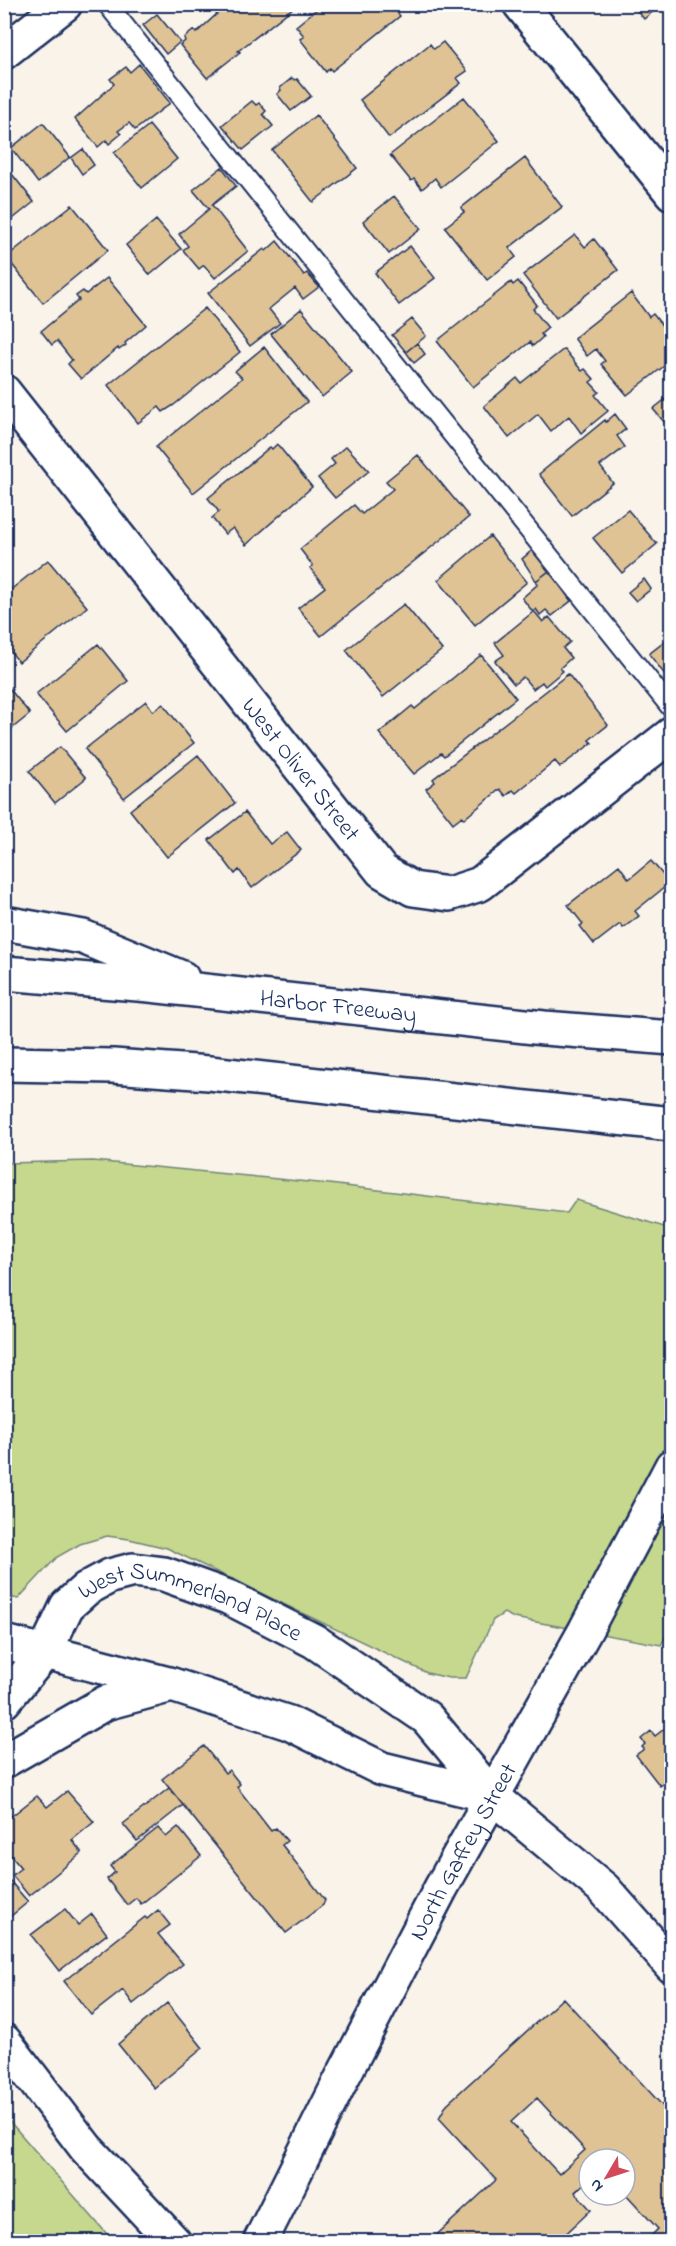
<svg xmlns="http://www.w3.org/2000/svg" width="676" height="2246" viewBox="0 0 676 2246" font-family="'Indie Flower',sans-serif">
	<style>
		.green { fill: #c5d88d; stroke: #708476; stroke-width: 1.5 }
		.building { fill: #dfc394; stroke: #1b2f5e; stroke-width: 1.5; fill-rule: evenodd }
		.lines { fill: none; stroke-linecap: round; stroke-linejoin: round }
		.lane-casing { stroke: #1b2f5e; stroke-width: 22 }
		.street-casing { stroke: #1b2f5e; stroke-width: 38 }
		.secondary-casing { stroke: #1b2f5e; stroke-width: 38 }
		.primary-casing { stroke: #1b2f5e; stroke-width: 38 }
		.highway-casing { stroke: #1b2f5e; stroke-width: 38 }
		.lane { stroke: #fff; stroke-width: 18 }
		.street { stroke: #fff; stroke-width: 33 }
		.secondary { stroke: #fff; stroke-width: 33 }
		.primary { stroke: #fff; stroke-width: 33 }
		.highway { stroke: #fff; stroke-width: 33 }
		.labels { text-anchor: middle; stroke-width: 6; stroke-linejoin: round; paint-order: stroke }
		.street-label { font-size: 24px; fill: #1b2f5e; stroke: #fff }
	</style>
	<rect width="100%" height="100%" fill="#f9f3ea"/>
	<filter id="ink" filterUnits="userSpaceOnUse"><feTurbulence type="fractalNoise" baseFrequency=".0167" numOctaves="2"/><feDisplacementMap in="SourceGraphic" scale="12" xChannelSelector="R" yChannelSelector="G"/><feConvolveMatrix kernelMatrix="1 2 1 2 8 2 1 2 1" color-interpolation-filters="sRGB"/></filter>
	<g filter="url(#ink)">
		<!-- green -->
		<path class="green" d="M93,1161L329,1184L567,1213L576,1200L671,1229L672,1624L661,1645L514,1618L504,1613L493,1620L466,1678H449L427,1673L167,1548L129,1539L107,1536L80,1544L57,1557L18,1599L5,1596V1163Z
			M5,2116L113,2241H5Z"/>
		<!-- building -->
		<path class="building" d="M228,4H298L238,51L240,52L207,78L180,45L185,41L184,38L194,30L196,33Z
			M323,4H402L396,10L400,16L332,71L330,68L326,72L300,39L304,36L296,26Z
			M632,4H662L644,19Z
			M157,14L180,42L166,54L143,25Z
			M443,42L467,71L457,78L461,83L389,138L360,100L430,44L434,49Z
			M139,64L170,103L135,130L129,123L118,131L121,134L109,144L106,140L98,147L75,119L114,84L110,79L126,67L130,72Z
			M292,78L295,80L297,79L311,96L291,111L277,94L281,90L280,88Z
			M464,97L499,141L441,187L435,178L422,189L414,179L411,181L390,155Z
			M252,101L256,105L259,103L266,111L263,114L273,126L243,150L222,125Z
			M316,115L357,168L313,202L272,150Z
			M43,123L70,157L38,183L11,148Z
			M149,125L177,159L142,188L114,153Z
			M83,149L94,165L82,174L71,158Z
			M525,158L562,207L509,248L516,257L487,280L445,227L464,212L461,208Z
			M4,164L34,202L4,226Z
			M222,167L236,186L212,205L248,251L215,278L204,265L199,269L183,250L188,246L179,234L209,209L193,190Z
			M394,196L421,229L389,254L363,221Z
			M72,205L108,250L43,303L6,257Z
			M156,220L181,249L150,275L126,245Z
			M575,235L585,247L594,239L618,270L556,318L523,275Z
			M277,241L304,275L307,273L319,287L303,299L295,288L269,309L280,323L250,346L208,293L264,249L266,251Z
			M410,246L435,278L399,305L375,273Z
			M107,278L146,325L125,343L126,345L119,350L118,348L81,379L68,364L72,360L57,341L52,345L41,331L79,300L76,296L83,291L86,294Z
			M518,281L537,305L533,309L548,328L541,334L543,337L533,346L530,342L473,387L437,341L511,282L513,285Z
			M631,293L649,317L653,314L672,338V360L627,395L601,364L605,361L596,349L587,356L574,338Z
			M205,308L240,352L174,405L163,412L159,407L138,423L108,385Z
			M301,309L352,372L322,397L271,334Z
			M412,319L426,336L406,352L392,335Z
			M417,343L425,354L414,363L406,352Z
			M264,347L307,402L193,493L156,447L242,378L235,371Z
			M564,349L582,371L585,369L594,379L590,382L599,392L595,395L608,411L581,433L569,416L551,431L538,414L509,438L484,406L517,378L521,383Z
			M672,394V431L653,409Z
			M615,414L626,429L617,436L625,447L600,466L613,483L572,516L539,474L605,420L606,422Z
			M277,444L312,487L246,545L233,528L225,534L212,518L219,512L208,498L270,447L272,449Z
			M346,446L369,471L335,498L318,478L335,464L331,459Z
			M418,455L469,517L321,636L298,608L325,587L310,568L313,566L300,549L354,505L362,514L393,489L386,481Z
			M628,510L657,544L622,573L593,538Z
			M490,536L527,582L475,625L438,580Z
			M535,548L549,571L536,581L522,559Z
			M48,560L87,607L19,662L4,644V595Z
			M549,571L571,601L552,616L546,610L540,615L536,609L534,611L543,622L549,617L570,642L563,648L571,658L560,668L563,671L545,686L542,682L533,689L523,677L514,684L495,661L504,655L495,643L533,612L522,598L538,584L536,581Z
			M644,579L651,589L636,601L628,592Z
			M404,604L442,650L383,697L346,650Z
			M672,636V678L669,680L649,654Z
			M98,644L128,681L67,731L36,694Z
			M481,655L516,698L444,756L441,753L414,774L379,733L412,706L415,709Z
			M568,674L608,725L589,740L592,743L560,767L555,761L516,793L513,790L506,796L500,789L464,819L462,816L453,823L426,789L435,782L433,779Z
			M4,682L30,714L4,735Z
			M146,701L153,711L163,704L194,743L124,798L85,749Z
			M60,747L86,778L55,803L29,771Z
			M198,755L235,803L167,857L130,810Z
			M245,812L270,844L287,832L301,850L252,888L239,870L235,874L209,840Z
			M651,861L670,883L635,911L639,916L623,928L620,924L594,944L580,926L583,924L568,905L619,865L629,879Z
			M672,1723V1777L660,1786L636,1755L644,1749L642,1747L645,1744L641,1739L651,1731L655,1736Z
			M204,1746L225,1773L229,1770L240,1784L237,1787L271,1831L276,1828L287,1841L282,1845L325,1900L323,1905L286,1933L162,1779Z
			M169,1788L183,1805L137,1841L123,1824Z
			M67,1791L94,1822L72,1840L82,1853L29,1896L12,1875L21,1868L4,1847V1834L7,1832L4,1828V1822L37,1796L47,1807Z
			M178,1827L201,1856L141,1904L136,1898L127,1905L107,1879L115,1872L110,1866L158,1828L166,1837Z
			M10,1881L28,1902L5,1921L4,1883Z
			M65,1909L78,1925L92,1914L107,1934L59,1971L31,1935Z
			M158,1910L170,1925L158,1934L183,1964L133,2004L123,1990L91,2015L64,1981L145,1917L147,1919Z
			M563,1998L672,2116V2242H645L658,2229L625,2193V2159H589V2179L575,2192L591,2210L557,2242H429L496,2180L439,2118L447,2104ZM537,2098L585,2150L559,2174L511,2122Z
			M167,2003L203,2048L154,2088L118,2044Z"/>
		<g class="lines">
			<defs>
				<path id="lane" d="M107,4L672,709"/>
				<g id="street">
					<path d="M520,4L672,193"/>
					<path d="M4,52L65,4"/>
					<path id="s1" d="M4,392L382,871L413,889L449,894L480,884L672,734"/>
					<path d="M4,1701L45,1652"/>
					<path d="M4,1761L105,1703L172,1685"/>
					<path d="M4,2041L86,2148L174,2242"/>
				</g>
				<g id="secondary">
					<path id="s2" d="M492,1796L382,1769L289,1723L172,1685L45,1652L67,1606L86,1589L110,1576L133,1570L164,1574L228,1597L314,1641L427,1718L492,1796L604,1889L672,1966"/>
				</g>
				<g id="primary">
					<path id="s3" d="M260,2242L342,2078L441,1888L585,1631L672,1466"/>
				</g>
				<g id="highway">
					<path d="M4,923L83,937L182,978"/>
					<path id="s4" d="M4,973L150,985L544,1028L672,1038"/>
					<path d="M4,1064L113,1066L209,1073L672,1124"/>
					<path d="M4,1642L45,1652"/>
				</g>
			</defs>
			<!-- lane casing -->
			<use href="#lane" class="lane-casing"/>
			<!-- street casing -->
			<use href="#street" class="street-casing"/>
			<!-- secondary casing -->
			<use href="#secondary" class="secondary-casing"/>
			<!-- primary casing -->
			<use href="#primary" class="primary-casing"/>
			<!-- highway casing -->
			<use href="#highway" class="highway-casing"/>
			<!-- lane -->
			<use href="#lane" class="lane"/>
			<!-- street -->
			<use href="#street" class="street"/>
			<!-- secondary -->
			<use href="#secondary" class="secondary"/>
			<!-- primary -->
			<use href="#primary" class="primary"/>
			<!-- highway -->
			<use href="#highway" class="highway"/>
		</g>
	</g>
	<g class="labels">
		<!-- street labels -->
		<g class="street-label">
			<text dy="8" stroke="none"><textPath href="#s1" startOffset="480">West Oliver Street</textPath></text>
			<text dy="8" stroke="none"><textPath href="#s4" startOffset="336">Harbor Freeway</textPath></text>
			<text dy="8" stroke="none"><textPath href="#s2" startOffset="660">West Summerland Place</textPath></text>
			<text dy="8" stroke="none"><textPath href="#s3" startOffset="440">North Gaffey Street</textPath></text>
		</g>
	</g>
	<!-- margin -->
	<rect width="676" height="2246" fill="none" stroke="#fff" stroke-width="24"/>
	<rect x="12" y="12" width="652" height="2222" fill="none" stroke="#1b2f5e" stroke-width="2" filter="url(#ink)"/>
	<!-- north arrow -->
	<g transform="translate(607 2177) rotate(231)"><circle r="28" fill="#ffffff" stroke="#a4acbf" stroke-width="1.5"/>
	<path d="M0-4.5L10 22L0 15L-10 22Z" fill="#d1495b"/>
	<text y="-9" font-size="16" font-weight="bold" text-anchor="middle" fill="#1b2f5e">N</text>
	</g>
</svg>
